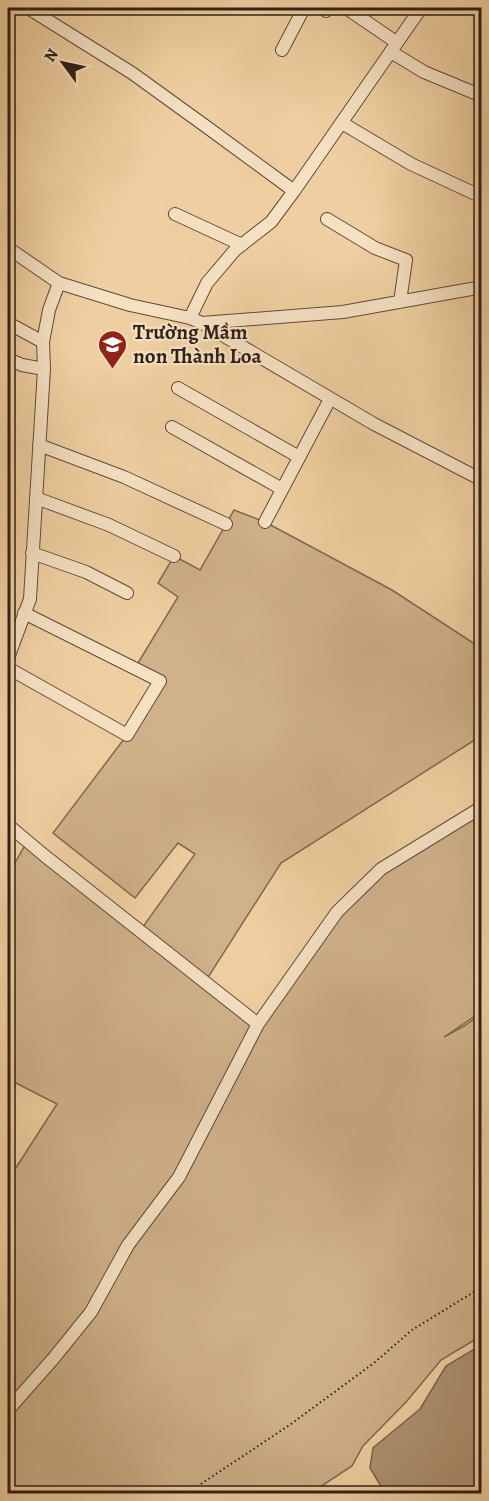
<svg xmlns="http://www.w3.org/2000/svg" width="489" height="1501" viewBox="0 0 489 1501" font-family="Alegreya,serif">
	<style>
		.green { fill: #cfb18a; stroke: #806851; stroke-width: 1.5 }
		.water { fill: #ae9372; stroke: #7c654e; stroke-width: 1.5 }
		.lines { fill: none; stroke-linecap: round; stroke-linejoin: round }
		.minor-casing { stroke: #604b3a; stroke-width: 14 }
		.path { stroke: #301f18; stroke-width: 2; stroke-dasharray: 1.5 3; stroke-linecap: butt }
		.minor { stroke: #f5e0c2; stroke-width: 12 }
		.labels { text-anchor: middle; stroke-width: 4.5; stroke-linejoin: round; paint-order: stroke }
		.poi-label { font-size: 21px; font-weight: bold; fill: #301f18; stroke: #f5e0c2; text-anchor: start }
	</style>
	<rect width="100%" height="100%" fill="#efcfa1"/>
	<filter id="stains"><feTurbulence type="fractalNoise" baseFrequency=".00333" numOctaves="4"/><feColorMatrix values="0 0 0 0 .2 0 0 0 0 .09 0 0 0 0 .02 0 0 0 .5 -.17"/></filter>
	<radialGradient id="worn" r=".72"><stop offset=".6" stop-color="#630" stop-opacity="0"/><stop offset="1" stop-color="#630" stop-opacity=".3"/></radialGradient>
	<!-- green -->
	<path class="green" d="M234,510L265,522L392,590L481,648V736L281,863L205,982L258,1024L297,968L381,869L481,808V1012L444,1037L464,1026L481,1014V1336L441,1360L407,1401L363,1446L352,1466L311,1493H8V1180L57,1104L8,1079V875L27,842L140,931L195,854L178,843L135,898L53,833L127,735L160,681L135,668L178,597L158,583L174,556L200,570Z"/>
	<!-- water -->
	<path class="water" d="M481,1345V1493H385L370,1468L373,1448L420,1409L446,1366Z"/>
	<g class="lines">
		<defs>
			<path id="minor" d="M28,8L132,73L204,125L294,191
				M346,8L396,42
				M326,11L329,8
				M282,50L304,8
				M391,52L424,72L482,96
				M342,123L411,164L482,197
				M175,214L242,245
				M327,219L375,248L406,260L400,302
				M8,248L59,283L130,305L190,318L202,323L374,424L482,480
				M190,318L207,283L235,250L271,222L294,191L421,8
				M8,323L43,342
				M202,323L343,312L482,287
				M8,359L22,365L44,369
				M178,388L299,457
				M172,427L282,489
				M39,445L124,477L226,524
				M36,498L109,525L174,556
				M265,522L330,399
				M32,553L86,572L127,593
				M8,658L30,599L44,369L43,342L49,310L59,283
				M8,668L127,735L160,681L24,613
				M8,825L45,856L258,1024
				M8,1410L53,1359L91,1312L128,1245L179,1177L258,1024L337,912L381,869L482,807"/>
		</defs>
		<!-- minor casing -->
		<use href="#minor" class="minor-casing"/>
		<!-- path -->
		<path class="path" d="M186,1494L291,1424L374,1363L412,1330L482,1287"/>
		<!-- minor -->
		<use href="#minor" class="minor"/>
	</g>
	<!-- icons -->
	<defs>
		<symbol id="school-pin" viewBox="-11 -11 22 30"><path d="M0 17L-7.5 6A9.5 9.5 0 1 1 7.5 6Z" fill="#8f2418" stroke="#f5e0c2"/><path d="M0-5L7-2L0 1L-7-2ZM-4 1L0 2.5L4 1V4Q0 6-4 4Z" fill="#fff"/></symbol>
	</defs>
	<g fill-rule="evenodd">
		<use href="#school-pin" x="96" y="328" width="33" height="45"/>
	</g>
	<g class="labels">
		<!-- poi labels -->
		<g class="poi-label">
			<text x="133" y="339">Trường Mầm<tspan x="133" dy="24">non Thành Loa</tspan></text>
		</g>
	</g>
	<!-- margin -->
	<rect width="489" height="1501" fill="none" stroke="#efcfa1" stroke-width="30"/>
	<rect x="9" y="9" width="471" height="1483" fill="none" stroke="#301f18" stroke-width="3"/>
	<rect x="15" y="15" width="459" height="1471" fill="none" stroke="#301f18" stroke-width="1.5"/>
	<!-- north arrow -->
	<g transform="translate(63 63) rotate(303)" stroke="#f5e0c2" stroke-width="4.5" paint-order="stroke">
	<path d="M0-4.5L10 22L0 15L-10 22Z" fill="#301f18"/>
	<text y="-9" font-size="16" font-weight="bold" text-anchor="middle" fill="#301f18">N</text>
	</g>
	<rect width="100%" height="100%" filter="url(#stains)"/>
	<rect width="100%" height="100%" fill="url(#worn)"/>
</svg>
